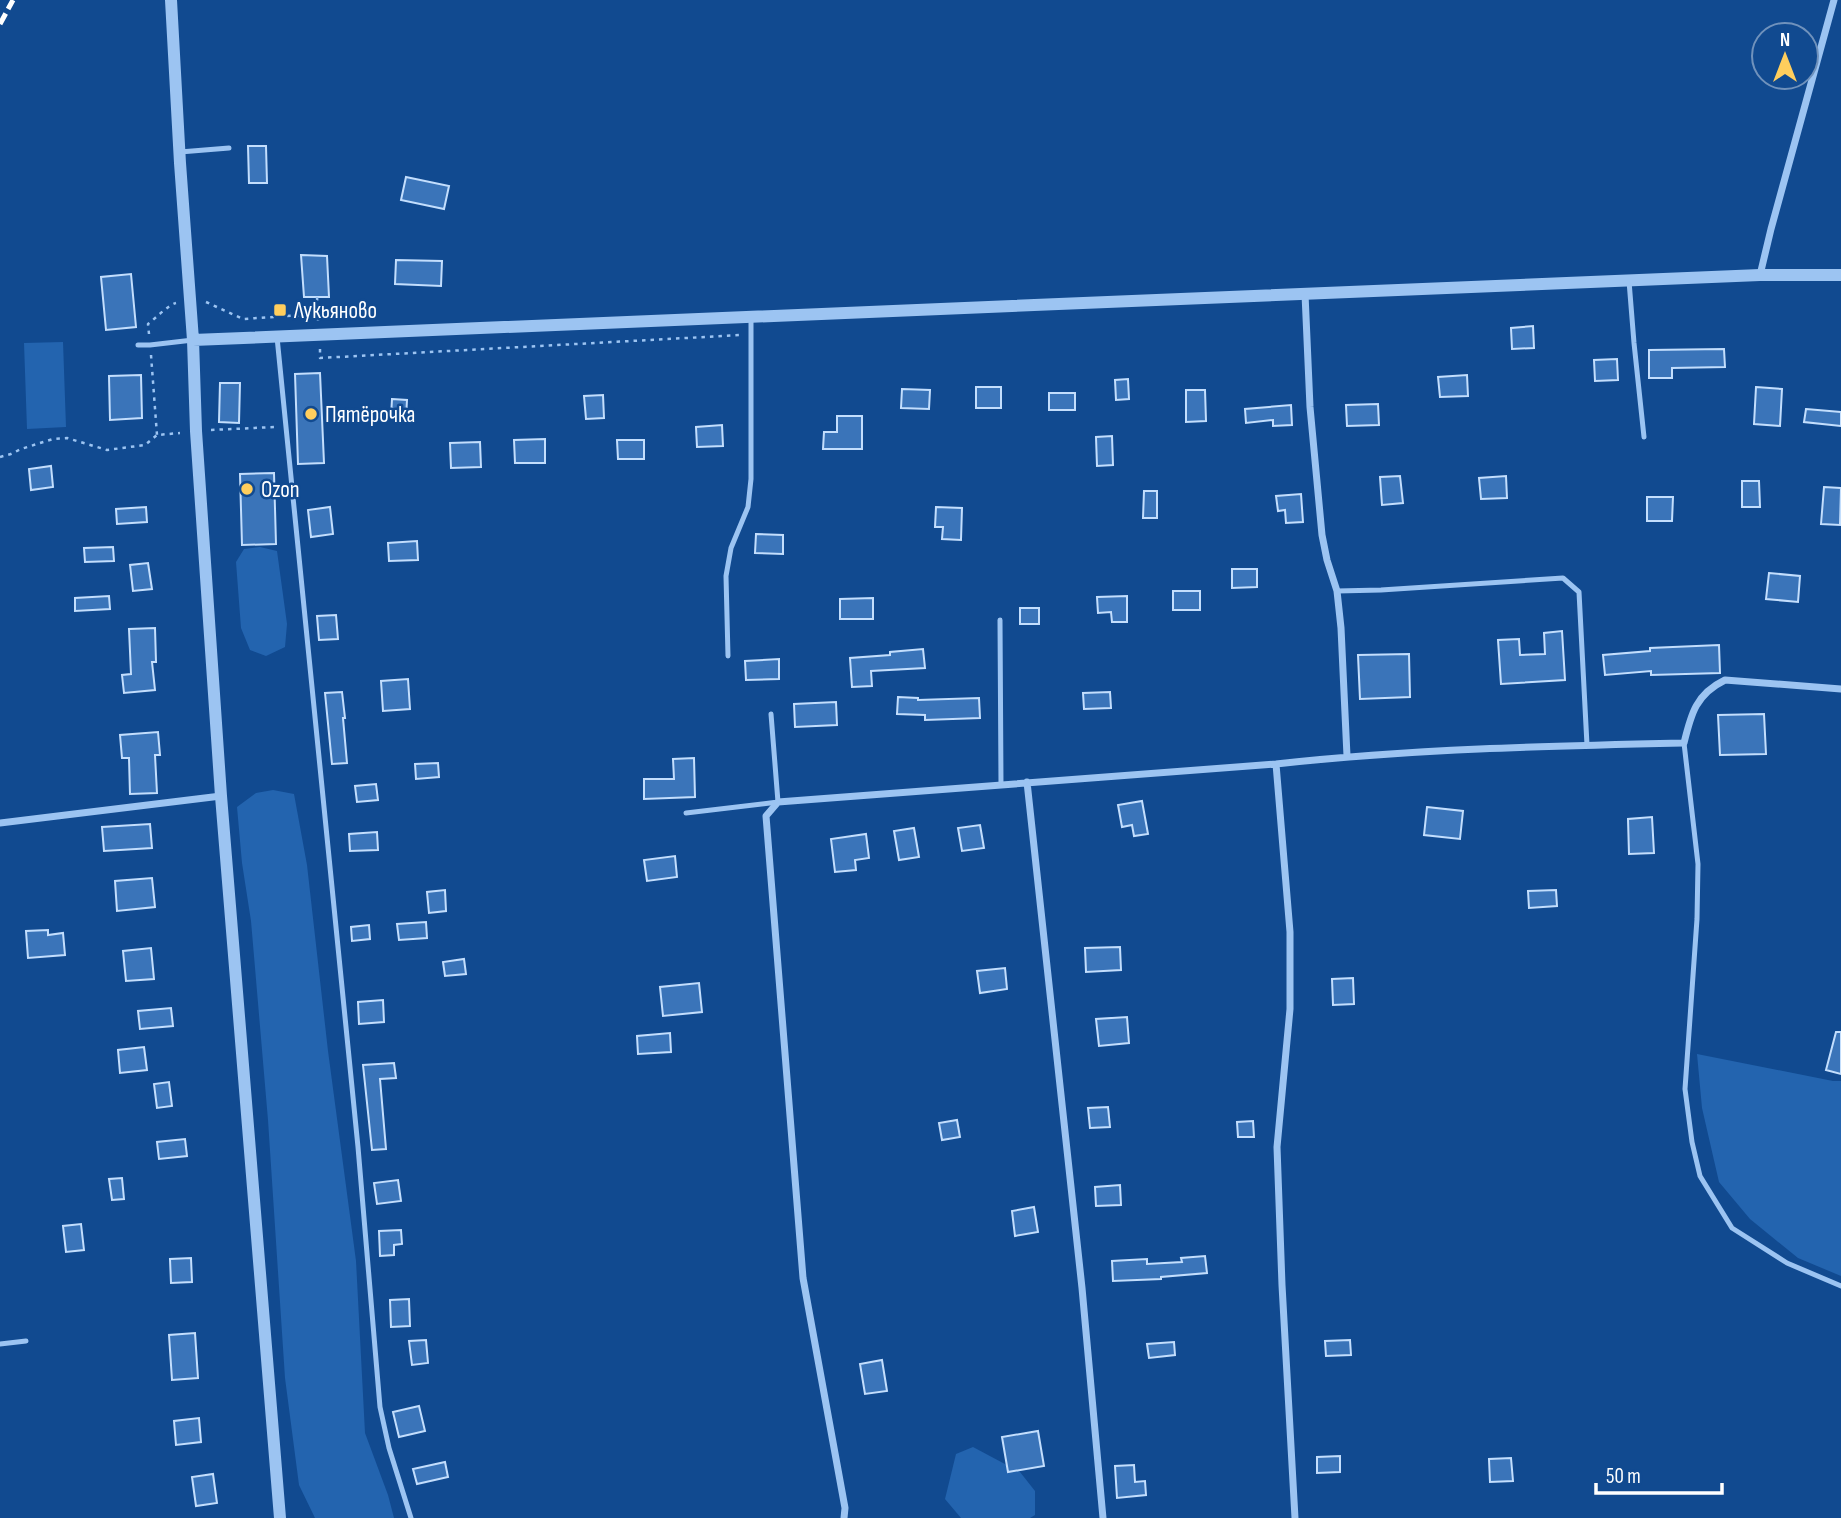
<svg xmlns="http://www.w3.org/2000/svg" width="1841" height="1518" viewBox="0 0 1841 1518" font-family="'Sofia Sans Condensed',sans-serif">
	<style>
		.green { fill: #2364af }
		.building { fill: #3a74b9; stroke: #c3defd; stroke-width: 2 }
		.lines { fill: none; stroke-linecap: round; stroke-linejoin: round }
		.path { stroke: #9cc4f2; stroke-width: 2.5; stroke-dasharray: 3.5 5; stroke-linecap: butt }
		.service { stroke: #9cc4f2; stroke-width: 5 }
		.minor { stroke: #9cc4f2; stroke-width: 7 }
		.tertiary { stroke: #9cc4f2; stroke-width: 12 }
		.rail { stroke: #fff; stroke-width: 5; stroke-dasharray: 12 5; stroke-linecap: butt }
		.poi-dot { fill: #ffce5d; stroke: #114a90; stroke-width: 2.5 }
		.labels { text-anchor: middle; stroke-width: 5; stroke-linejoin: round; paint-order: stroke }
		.poi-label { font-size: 23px; fill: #fff; stroke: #114a90; text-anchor: start }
	</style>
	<rect width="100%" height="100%" fill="#114a90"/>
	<!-- green -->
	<path class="green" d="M63,342L66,427L27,429L24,343Z
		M260,547L277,551L287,624L285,647L266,656L250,650L241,628L236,562L244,549Z
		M273,790L294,794L307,865L328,1051L356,1261L365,1433L388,1495L394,1518H315L299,1485L285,1378L268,1120L251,921L242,863L237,807L256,793Z
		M1697,1054L1833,1081H1841V1276L1798,1258L1750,1219L1719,1182L1702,1108Z
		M973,1447L1020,1472L1035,1491V1515L1030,1518H961L945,1499L956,1454Z"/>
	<!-- building -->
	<path class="building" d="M248,146H266L267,183H249Z
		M406,177L449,186L444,209L401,200Z
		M301,255L327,256L329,297H304Z
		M396,260L442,261L441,286L395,284Z
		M131,274L136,327L106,330L101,277Z
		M1533,326L1534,348L1512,349L1511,328Z
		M1724,349L1725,367L1672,368V378H1649V350Z
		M1617,359L1618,380L1595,381L1594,360Z
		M320,373L324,463L298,464L295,374Z
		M141,375L142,418L110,420L109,376Z
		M1467,375L1468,396L1440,397L1438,377Z
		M1128,379L1129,399L1116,400L1115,380Z
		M220,383H240L239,423L219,422Z
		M976,387H1001V408H976Z
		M1756,387L1782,389L1780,426L1754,424Z
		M902,389L930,390L929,409L901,408Z
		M1186,390H1205L1206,421L1186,422Z
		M1049,393H1075V410H1049Z
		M603,395L604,418L586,419L584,396Z
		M392,399L407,400L406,418L391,417Z
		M1378,404L1379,425L1347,426L1346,405Z
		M1291,405L1292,425L1273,426V420L1246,423L1245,409Z
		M1806,409L1841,412V426L1804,422Z
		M837,416H862V449H823L824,432H837Z
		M722,425L723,446L697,447L696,427Z
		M1112,436L1113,465L1097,466L1096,437Z
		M545,439V463H515L514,440Z
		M617,440H644V459H618Z
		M480,442L481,467L451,468L450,443Z
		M51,466L53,487L31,490L29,469Z
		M274,473L276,544L242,545L240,474Z
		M1400,476L1403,503L1382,505L1380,477Z
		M1506,476L1507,498L1481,499L1479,478Z
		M1742,481H1759L1760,507H1742Z
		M1824,487L1841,488L1840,525L1821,524Z
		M1144,491H1157V518H1143Z
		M1301,494L1303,522L1286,523L1285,510L1278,511L1276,496Z
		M1647,497H1673L1672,521H1647Z
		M146,507L147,522L117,524L116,509Z
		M330,507L333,534L311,537L308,510Z
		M936,507L962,508L961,540L942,539L943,527H935Z
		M756,534L783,535V554L755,553Z
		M417,541L418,560L389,561L388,543Z
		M113,547L114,561L85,562L84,548Z
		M148,563L152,589L133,591L130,565Z
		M1232,569H1257V587L1232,588Z
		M1769,573L1800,576L1798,602L1766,599Z
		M1173,591H1200V610H1173Z
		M109,596L110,609L75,611V598Z
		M1127,596V622H1112L1111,612L1098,613L1097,597Z
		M873,598V619H840V599Z
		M1020,608H1039V624H1020Z
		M336,615L338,639L319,640L317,616Z
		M155,628L156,662H152L155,690L124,693L122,675L131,674L129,629Z
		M1562,631L1565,680L1501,684L1498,640L1519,639L1520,655L1545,654L1544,633Z
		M1719,645L1720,673L1651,675V671L1605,675L1603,655L1650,651V648Z
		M923,649L925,668L871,671L872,686L852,687L850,658L890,655V652Z
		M1409,654L1410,697L1360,699L1358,655Z
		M779,659V679L746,680L745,661Z
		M408,679L410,709L383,711L381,681Z
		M342,692L345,718H343L347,763L332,764L325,693Z
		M1110,692L1111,708L1084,709L1083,693Z
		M898,697L918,698V700L979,698L980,718L925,720V715L897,714Z
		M836,702L837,725L795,727L794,704Z
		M1764,714L1766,754L1720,755L1718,715Z
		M158,732L160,755H155L157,793L130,794L129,758H122L120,735Z
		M694,758L695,797L644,799V779H674L673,759Z
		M438,763L439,777L416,779L415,764Z
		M376,784L378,800L357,802L355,786Z
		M1142,801L1148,834L1134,836L1132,825L1122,827L1118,805Z
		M1427,807L1463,811L1460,839L1424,835Z
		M1652,817L1654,853L1629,854L1628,819Z
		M150,824L152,848L104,851L102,827Z
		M980,825L984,848L962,851L958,828Z
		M914,828L919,857L899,860L894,831Z
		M377,832L378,850L350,851L349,834Z
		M866,834L869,858L855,860L856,870L835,872L831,839Z
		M675,856L677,877L647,881L644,860Z
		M152,878L155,907L117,911L115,881Z
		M445,890L446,911L429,913L427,892Z
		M1556,890L1557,906L1529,908L1528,891Z
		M426,922L427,938L399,940L397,924Z
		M369,925L370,939L352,941L351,927Z
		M48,930V935L63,933L65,955L28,958L26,931Z
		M1120,947L1121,970L1086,972L1085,948Z
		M151,948L154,979L126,981L123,951Z
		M464,959L466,974L445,976L443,962Z
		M1005,968L1007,989L980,993L977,971Z
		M1353,978L1354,1004L1333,1005L1332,979Z
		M699,983L702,1012L663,1016L660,987Z
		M383,1000L384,1022L359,1024L358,1002Z
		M171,1008L173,1026L140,1029L138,1011Z
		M1127,1017L1129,1043L1099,1046L1096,1019Z
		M1836,1032H1841V1074L1826,1070Z
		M670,1033L671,1052L638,1054L637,1036Z
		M144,1047L147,1070L120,1073L118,1050Z
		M394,1063L396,1078L380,1079L386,1149L372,1150L363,1065Z
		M169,1082L172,1106L157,1108L154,1084Z
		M1108,1107L1110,1127L1090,1128L1088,1108Z
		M957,1120L960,1137L942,1140L939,1123Z
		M1253,1121L1254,1137H1238L1237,1122Z
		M185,1139L187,1156L159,1159L157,1142Z
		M122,1178L124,1199L112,1200L109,1179Z
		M398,1180L401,1201L377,1204L374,1183Z
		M1120,1185L1121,1205L1096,1206L1095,1187Z
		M1034,1207L1038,1232L1015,1236L1012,1211Z
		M81,1224L84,1250L66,1252L63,1226Z
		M401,1230L402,1244L394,1245V1255L380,1256L379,1231Z
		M1205,1256L1207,1273L1161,1277V1279L1113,1281L1112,1261L1147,1259V1264L1182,1262L1181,1258Z
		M191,1258L192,1282L171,1283L170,1259Z
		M409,1299L410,1326L391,1327L390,1300Z
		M195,1333L198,1378L172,1380L169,1335Z
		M426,1340L428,1363L412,1365L409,1341Z
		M1350,1340L1351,1355L1326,1356L1325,1341Z
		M1174,1342L1175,1355L1149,1358L1147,1344Z
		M882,1360L887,1391L865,1394L860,1364Z
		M419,1406L425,1431L399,1437L393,1412Z
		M199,1418L201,1442L176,1445L174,1421Z
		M1038,1431L1044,1466L1008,1472L1002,1437Z
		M1340,1456V1472L1317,1473V1457Z
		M1511,1458L1513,1481L1490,1482L1489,1459Z
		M445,1462L448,1477L417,1484L413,1469Z
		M1134,1465L1135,1482L1145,1481L1146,1495L1117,1498L1115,1466Z
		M213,1474L217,1503L196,1506L192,1477Z"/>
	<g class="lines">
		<!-- path -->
		<path class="path" d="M317,297L318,314
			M206,302L243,319L318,314V321
			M149,334L148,324C156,318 168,305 176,303
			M320,349V358L741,335
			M151,355L157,435
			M211,430L275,427
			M0,457L11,454L21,449L53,439L67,438L107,450L145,445L157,435L180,433"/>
		<!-- service -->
		<path class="service" d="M180,152L229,148
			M1629,281L1634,343L1644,437
			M277,337L358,1147L380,1407L389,1448L411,1518
			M138,345H150L193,340
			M1337,591L1381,590L1563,578L1579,592L1587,745
			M1000,620L1001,784
			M728,656L726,576L731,548L748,507L751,479V317
			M1684,743L1698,864L1697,919L1685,1089L1692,1142L1700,1176L1732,1228L1787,1263L1841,1286
			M686,813L778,802L771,714
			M0,1344L26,1341"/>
		<!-- minor -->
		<path class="minor" d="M1760,275L1771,229L1834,0
			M1305,294L1310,407L1322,535L1327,560L1337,591L1341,628L1347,756
			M1276,764L1290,932V1009L1277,1147L1282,1285L1295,1518
			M1027,782L1082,1288L1103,1518
			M0,823L221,796
			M844,1518L845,1508L803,1278L766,816L778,802L1276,764C1411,749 1548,746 1684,743C1691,714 1696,694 1725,680L1841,689"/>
		<!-- tertiary -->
		<path class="tertiary" d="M171,0L180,163L193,340L196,431L221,796L280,1518
			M193,340L1760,275H1841"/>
		<!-- rail -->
		<path class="rail" d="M0,24L13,0"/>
	</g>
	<!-- markers -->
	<g class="poi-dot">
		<rect x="273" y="303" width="14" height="14" rx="3.5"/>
		<circle cx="311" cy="414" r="7"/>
		<circle cx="247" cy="489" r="7"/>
	</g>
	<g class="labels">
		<!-- poi labels -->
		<g class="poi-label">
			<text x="294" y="318">Лукьяново</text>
			<text x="325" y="422">Пятёрочка</text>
			<text x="261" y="497">Ozon</text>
		</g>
	</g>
	<!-- north arrow -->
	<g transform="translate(1785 56)"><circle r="33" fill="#114a90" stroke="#7092bc" stroke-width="2"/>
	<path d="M0-5L12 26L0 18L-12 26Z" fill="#ffce5d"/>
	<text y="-10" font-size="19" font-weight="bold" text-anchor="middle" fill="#ffffff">N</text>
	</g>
	<!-- scale -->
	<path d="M1596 1483v10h126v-10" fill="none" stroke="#ffffff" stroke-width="3.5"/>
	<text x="1606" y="1483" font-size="21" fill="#ffffff" stroke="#114a90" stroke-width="5" paint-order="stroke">50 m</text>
</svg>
